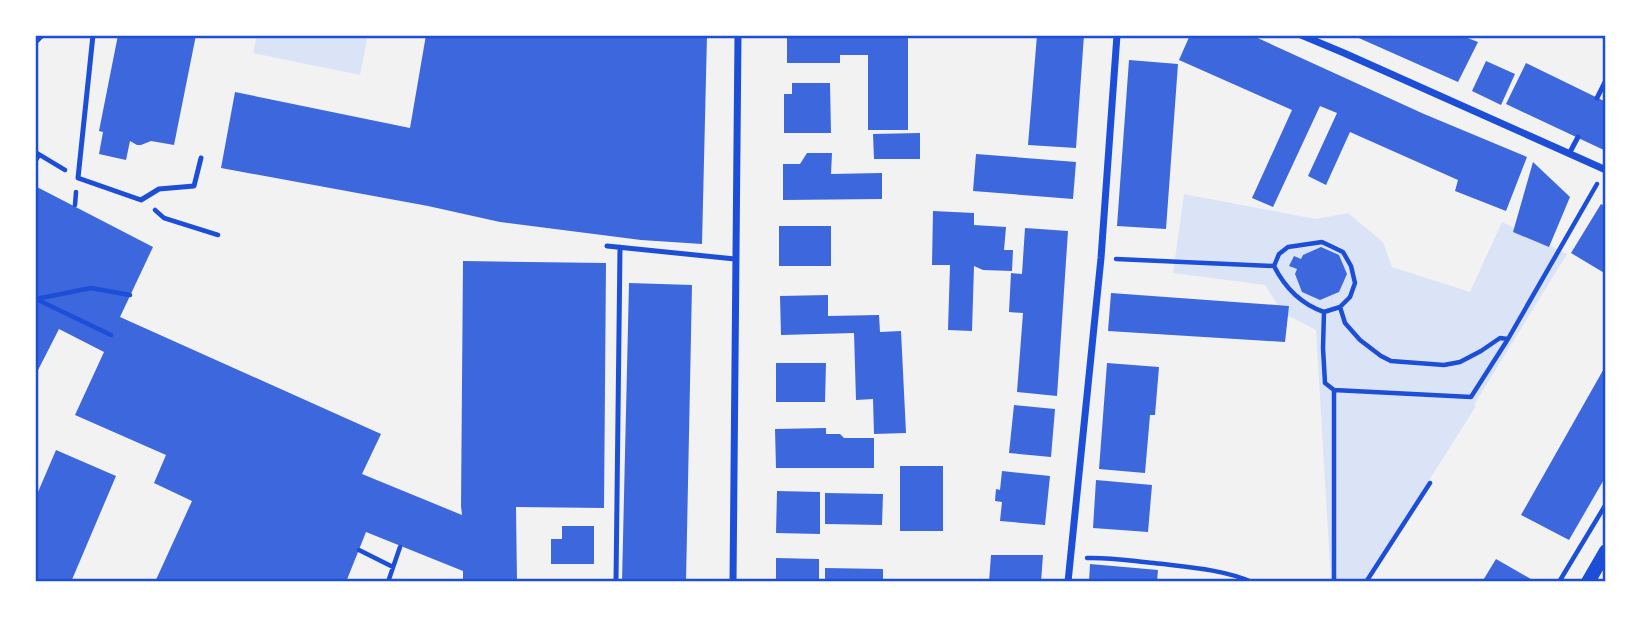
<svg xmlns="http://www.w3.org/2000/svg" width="1641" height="617" viewBox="0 0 1641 617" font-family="'Open Sans',sans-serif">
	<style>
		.green { fill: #dbe4f7 }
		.building { fill: #3d67dc }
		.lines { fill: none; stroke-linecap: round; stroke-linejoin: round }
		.path { stroke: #1d4ed8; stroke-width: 4.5 }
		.service { stroke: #1d4ed8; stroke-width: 5 }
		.minor { stroke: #1d4ed8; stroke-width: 7 }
		.secondary { stroke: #1d4ed8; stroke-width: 14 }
		.neatline { fill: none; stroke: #1d4ed8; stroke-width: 2.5 }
	</style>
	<rect width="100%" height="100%" fill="#f2f2f2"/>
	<!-- green -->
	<path class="green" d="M257,35H368L360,75L253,53Z
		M1184,194L1316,219L1348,213L1383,242L1392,267L1470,292L1502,222L1567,254L1474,405L1476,406L1365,582H1331L1316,330L1283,313L1265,285L1173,273Z"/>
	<!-- building -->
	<path class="building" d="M118,35H196L174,145L151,141L141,145H137L130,141L126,160L99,154L103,132L99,131Z
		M426,35H707L702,244L641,240L500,222L428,206L221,168L235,92L410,128Z
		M787,35H908V130H868V55H840V63H787Z
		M1037,35H1084L1076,148L1028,145Z
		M1190,35H1251L1424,114L1527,157L1506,211L1455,191L1458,180L1350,132L1326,185L1308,176L1337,113L1320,106L1273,207L1252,198L1292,110L1179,60Z
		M1352,35H1460L1478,42L1458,82Z
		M1129,60L1178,64L1166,229L1117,226Z
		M1486,61L1515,74L1501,105L1472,91Z
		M1526,63L1606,102V151L1506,104Z
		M792,83H830L831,133H784V94H792Z
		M920,133V159H874L873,134Z
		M807,153H832L831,174L882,173V199L783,200V164H800Z
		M976,154L1076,162L1073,199L973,191Z
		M1533,162L1570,197L1549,247L1513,232Z
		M35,186L153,247L120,317L381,434L362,474L462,515L461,506L463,261L606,263L604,508L516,507L517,582H463V571L366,532L346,582H155L192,501L154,483L166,455L75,415L104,352L59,329L35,376Z
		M1601,204L1606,207V274L1571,253Z
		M933,211L974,213V225L1006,227L1004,250H1013L1012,271L983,270L974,266L972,331L948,330L950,265H932Z
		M779,226H831V266H779Z
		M1025,228L1068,231L1057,396L1017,392L1023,313L1009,312L1011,273L1022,274Z
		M1321,247L1339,255L1347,274L1339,292L1320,300L1302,292L1295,274L1297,269L1289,266L1294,256L1301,259L1303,255Z
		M629,283L692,285L686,582H622Z
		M1111,293L1289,306L1285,342L1108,331Z
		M828,295V316L879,315L880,332L901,331L906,433L874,434L873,399L856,400L854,333L781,335L780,296Z
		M776,363H826L825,402H776Z
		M1107,363L1159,367L1155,415H1150L1145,473L1099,469Z
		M1606,365V476L1569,540L1521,515Z
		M1014,405L1055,409L1051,457L1009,453Z
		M826,428V434H840L844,438H874V468H776L775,429Z
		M56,450L116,476L71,582H35V499Z
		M900,466H943V531H900Z
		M1002,471L1050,476L1045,525L1000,521L1002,502L995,501L996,489L1000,490Z
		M1096,480L1152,485L1148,532L1093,528Z
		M777,491L820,492V534L776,533Z
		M825,493L883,494L882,525L825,524Z
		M562,526H594V564H551V539H562Z
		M991,555H1043L1041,582H989Z
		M776,558L819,559V582H776Z
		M1496,559L1536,582H1482Z
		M1090,564L1158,570L1157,582H1089Z
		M825,568L883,569V582H825Z"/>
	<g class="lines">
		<!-- path -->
		<path class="path" d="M35,43L43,35
			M35,152L65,170
			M35,162L39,155
			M75,205L76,192
			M155,210L164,218L218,235
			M1116,259L1274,266C1285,288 1301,304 1324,312L1323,348L1325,383L1334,390
			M1274,266L1279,254L1288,247L1322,242L1343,252L1351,266L1355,283L1350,297L1340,307L1324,312
			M36,299L91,288L130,295
			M36,299L111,335
			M1340,307L1345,323L1360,340L1381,356L1391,361L1444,365L1460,362L1481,351L1500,338L1508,339
			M359,550L393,567
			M1087,558C1109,557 1132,561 1154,563C1186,567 1222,569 1252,582
			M388,582L400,547
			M1334,582V390L1471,397L1508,339L1597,184
			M1366,582L1430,483
			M1559,582L1606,504"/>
		<!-- service -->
		<path class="service" d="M93,35L78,178L141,200L159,189L194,186L201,158
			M1601,35L1606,37
			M1597,98L1606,80
			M1569,154L1578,137
			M607,246L735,259
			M616,582L620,247"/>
		<!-- minor -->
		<path class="minor" d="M1301,35L1344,53L1606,170
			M733,582L738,35
			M1068,582L1101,258L1117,35"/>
		<!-- secondary -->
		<path class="secondary" d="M1588,582L1606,551"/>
	</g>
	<!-- border -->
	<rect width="1641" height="617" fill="none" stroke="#ffffff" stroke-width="74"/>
	<rect x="37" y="37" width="1567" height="543" class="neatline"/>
</svg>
